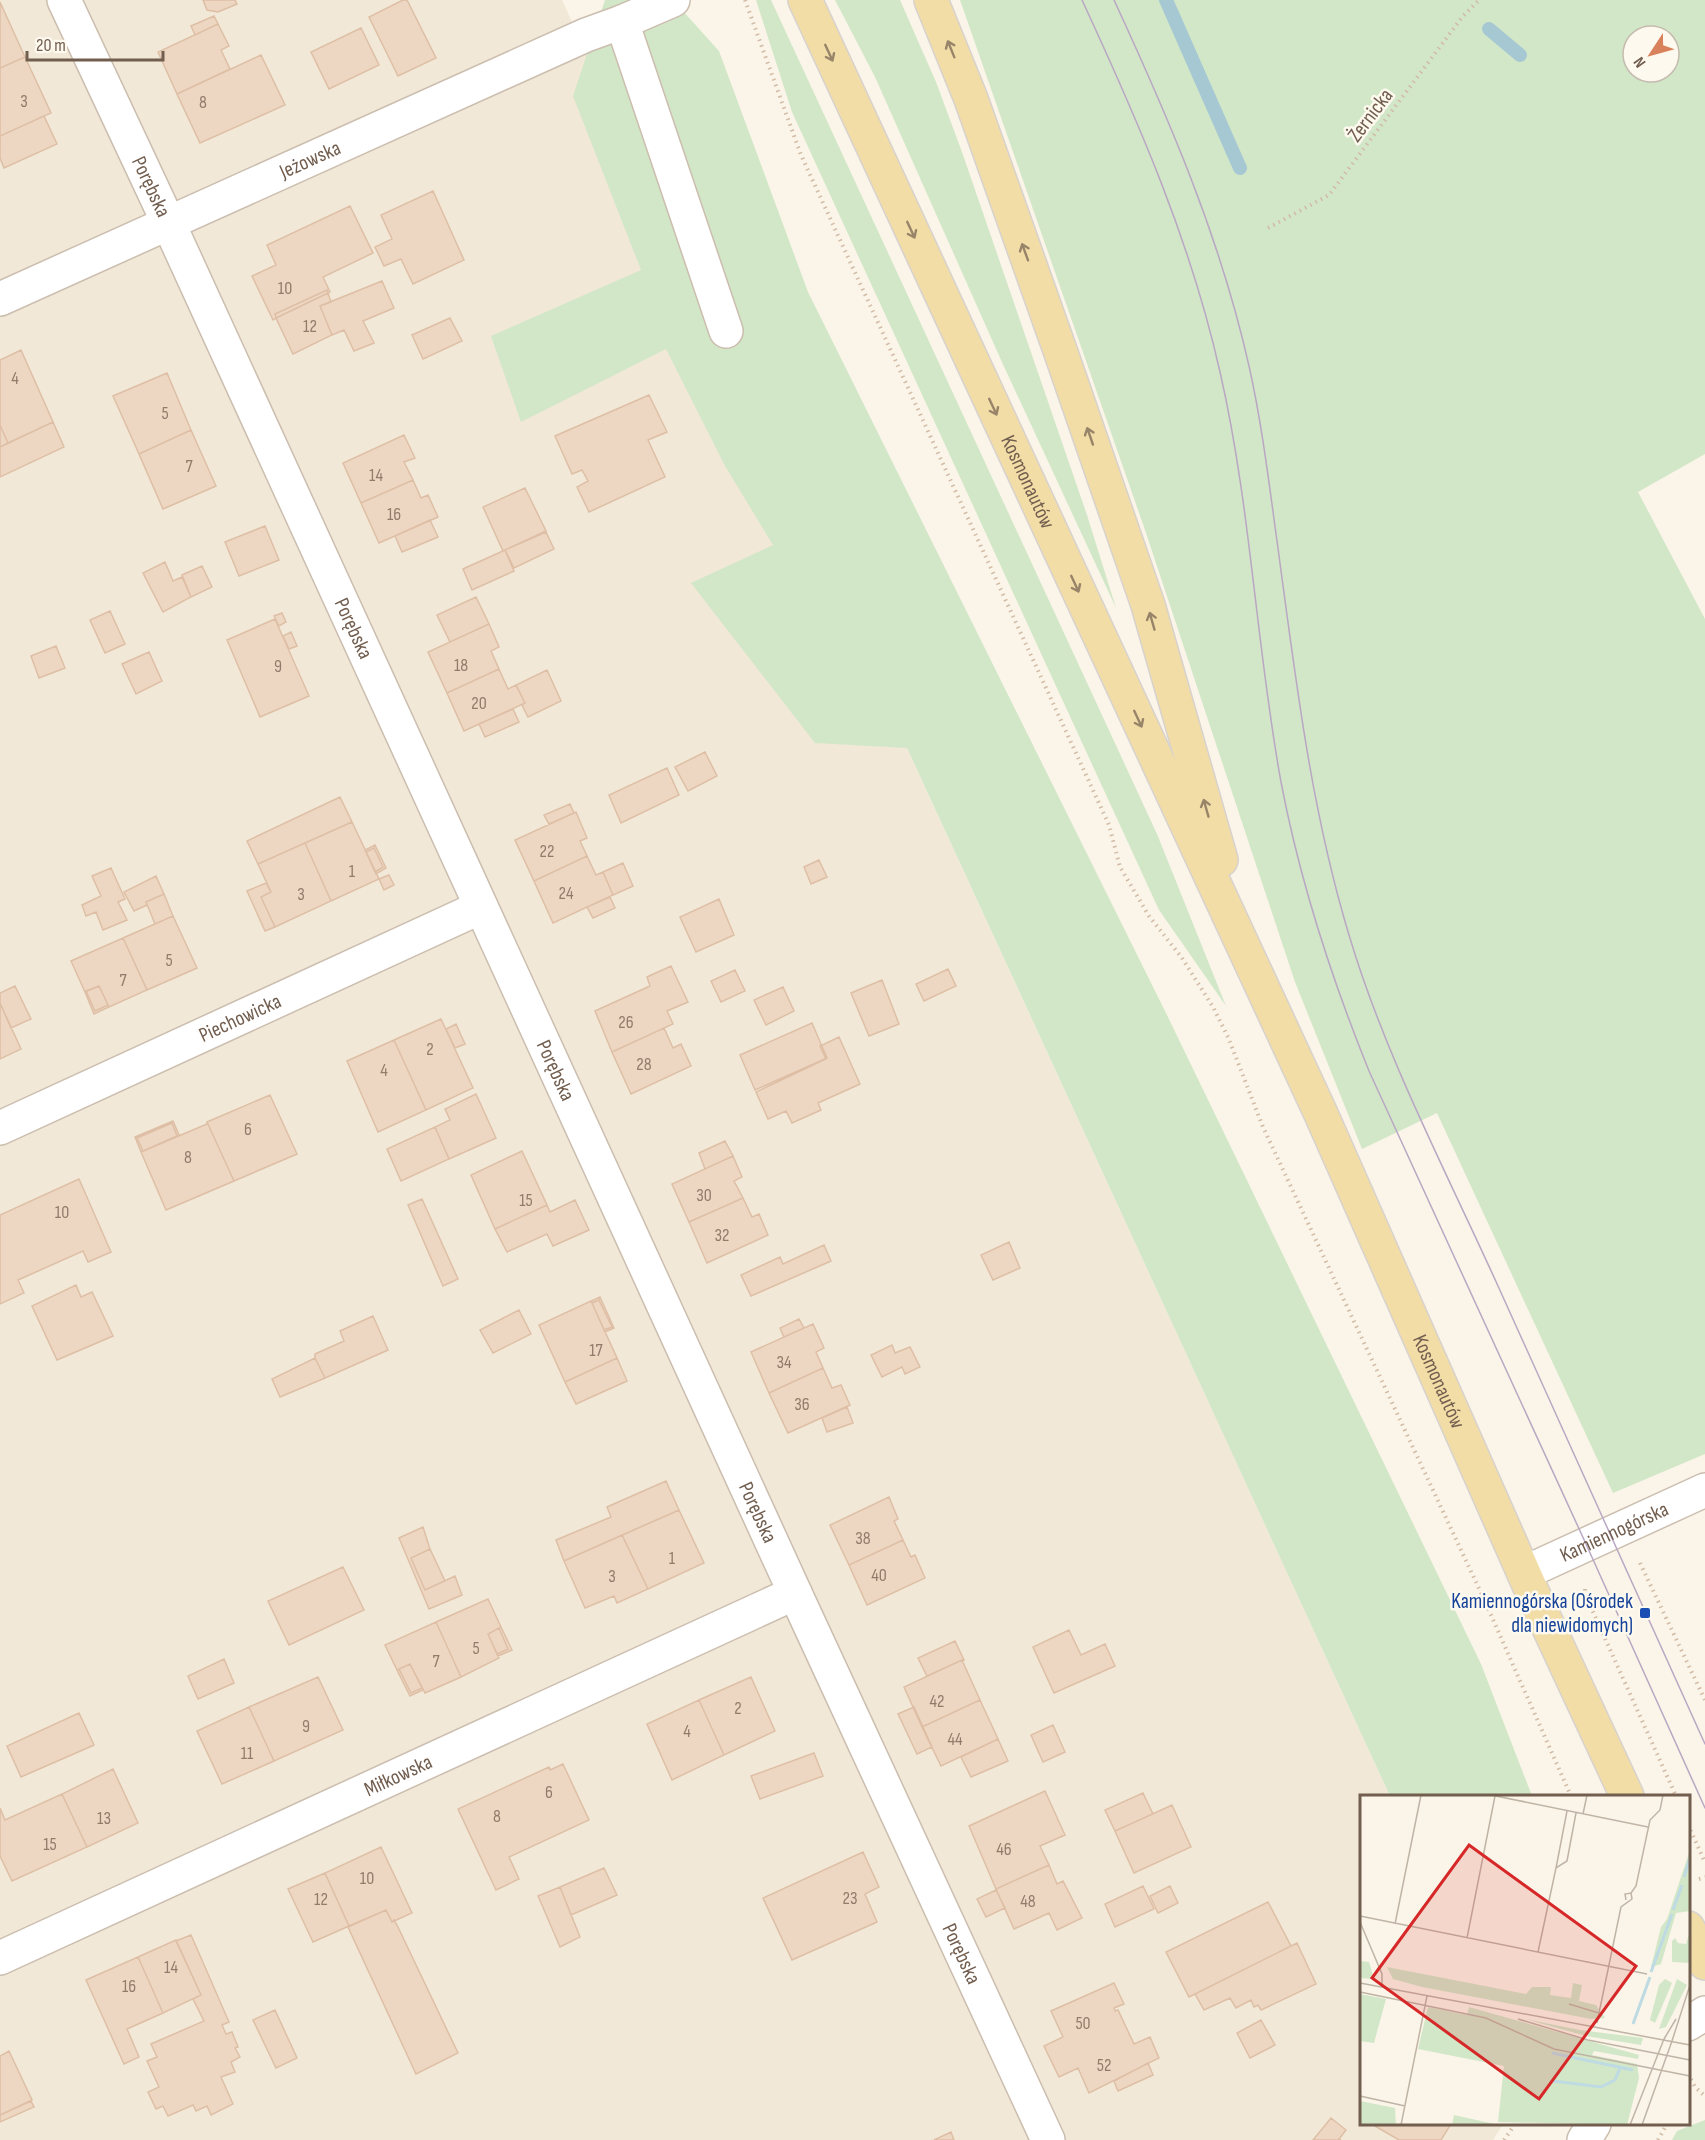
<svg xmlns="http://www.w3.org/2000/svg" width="1705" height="2140" viewBox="0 0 1705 2140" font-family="'Sofia Sans Condensed',sans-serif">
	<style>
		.residential { fill: #f1e8d7 }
		.green { fill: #d2e7c8; fill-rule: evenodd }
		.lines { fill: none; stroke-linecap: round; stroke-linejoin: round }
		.stream { stroke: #a6c8d3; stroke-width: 14 }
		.building { fill: #edd7c3; stroke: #debfa5; stroke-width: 1.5 }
		.minor-casing { stroke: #ccbeaf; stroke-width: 36 }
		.major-casing { stroke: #d8d2ce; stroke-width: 36 }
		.path { stroke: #d2bba6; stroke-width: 4; stroke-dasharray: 1.5 4.5; stroke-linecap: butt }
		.minor { stroke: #fff; stroke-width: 33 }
		.major { stroke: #f2dda7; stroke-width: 33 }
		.tram { stroke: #b9a7c3; stroke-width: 1.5 }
		.oneway { stroke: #988469 }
		.transit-dot { fill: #1a4fb4; stroke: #fdf9ee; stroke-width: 2 }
		.labels { text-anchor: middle; stroke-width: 5; stroke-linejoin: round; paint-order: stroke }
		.number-label { font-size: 18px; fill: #917c6c }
		.street-label { font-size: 21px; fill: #725e4f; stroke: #fdf9ee }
		.transit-label { font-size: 21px; fill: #164399; stroke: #fdf9ee; text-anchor: end }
		.inset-river { fill: none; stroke: #bedae2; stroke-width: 3 }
		.inset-road { fill: none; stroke: #c0b4a6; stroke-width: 1.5 }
		.view { fill: #d62828; fill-opacity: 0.15; stroke: #d62828; stroke-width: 3 }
		.inset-edge { fill: none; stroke: #725e4f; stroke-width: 3 }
	</style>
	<rect width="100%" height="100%" fill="#faf5e8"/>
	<!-- residential -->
	<path class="residential" d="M0,0H562L1390,1796H1362V2124H1503L1493,2140H0Z"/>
	<!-- green -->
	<path class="green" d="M605,0H673L719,51L808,292L1165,1011L1481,1664L1532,1796H1390L907,748L815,743L691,583L773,545L725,466L666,349L521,422L491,336L641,270L573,96Z
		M756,0H771L1157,834L1226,1006L1159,910L792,112Z
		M835,0H900L936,82L962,152L1087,515L1116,608L1001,360L875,77Z
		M960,0H1705V454L1638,492L1705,619V1454L1613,1493L1437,1113L1362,1149L1295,982L1145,530ZM1633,36H1669V72H1633Z
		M1705,2120V2140H1672L1677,2131Z"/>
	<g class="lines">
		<!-- stream -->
		<path class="stream" d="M1166,0L1240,168
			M1489,29L1520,55"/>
	</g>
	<!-- building -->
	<path class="building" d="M203,0H235L237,4L218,12L207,10Z
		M403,0H407L436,58L398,76L369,17Z
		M0,2L25,57L0,68Z
		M214,16L218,24L195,35L191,26Z
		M218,24L229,46L221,50L230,69L177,94L158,52Z
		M361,28L379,65L329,89L311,52Z
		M261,55L285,105L200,143L177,94Z
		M25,57L51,113L0,136V68Z
		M44,116L57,144L4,168L0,158V136Z
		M433,191L464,260L413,284L401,259L384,266L375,247L392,239L381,215Z
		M350,206L373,253L323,277L330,292L328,293L327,290L275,314L276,318L273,320L252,276L276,265L267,245Z
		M382,281L394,308L363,321L374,343L354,351L344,330L332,335L320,306Z
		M327,290L328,293L276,318L275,314Z
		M328,293L331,302L320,306L332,335L293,354L276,318Z
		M450,318L462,341L423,359L412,335Z
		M21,350L53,422L8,443L0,425V360Z
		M167,373L191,430L139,454L113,396Z
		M649,395L667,432L648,440L665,477L589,512L577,487L588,481L582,470L572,474L555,436Z
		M53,422L64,447L0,477V447Z
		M0,425L8,443L0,447Z
		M191,430L216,486L163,509L139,454Z
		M404,435L415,458L404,462L413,480L361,503L343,463Z
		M413,480L421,498L428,495L438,517L379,543L361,503Z
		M525,488L546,531L503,551L483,507Z
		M430,520L438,537L402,552L395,536Z
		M265,526L279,560L239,576L225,542Z
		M546,532L554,549L514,568L505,550Z
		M505,550L514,571L472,590L463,569Z
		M165,562L173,581L182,577L191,597L163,612L143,573Z
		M202,566L212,587L191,597L182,575Z
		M476,597L489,624L450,642L437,615Z
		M110,611L125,644L105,653L90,620Z
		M282,613L286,622L279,626L274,616Z
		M275,619L309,696L260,717L227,640Z
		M489,624L499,647L491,651L499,669L447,693L428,652Z
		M291,632L297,646L289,649L283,636Z
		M56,646L65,668L39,678L31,656Z
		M149,652L162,681L136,694L122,664Z
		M499,669L508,689L516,685L525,703L464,731L447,693Z
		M547,670L561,701L528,717L522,705L525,703L516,685Z
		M513,709L519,722L485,737L479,724Z
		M705,752L717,776L688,791L675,767Z
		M667,768L679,795L621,823L609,795Z
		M340,797L352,822L258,864L247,841Z
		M570,804L574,813L549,824L544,815Z
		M576,812L587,838L580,841L587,856L534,881L515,840Z
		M352,822L379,879L331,901L305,843Z
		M305,843L331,901L275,927L261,897L271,892L258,864Z
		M375,845L386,868L376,874L375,872L383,867L374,848L366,852L365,850Z
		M374,848L383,867L375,872L366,852Z
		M587,856L596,875L603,872L613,895L553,923L534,881Z
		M819,860L827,877L811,884L804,867Z
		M623,863L633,886L613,895L603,872Z
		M111,868L125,899L118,902L127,920L103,930L96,912L86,916L82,905L101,896L92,876Z
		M389,875L394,885L384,890L379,879Z
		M156,876L164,894L146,902L147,905L134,911L124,892Z
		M266,883L271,892L261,897L275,927L265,931L247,891Z
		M164,894L173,916L155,924L146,902Z
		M610,897L615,908L593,918L587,907Z
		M719,899L734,935L696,952L680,917Z
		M173,916L197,968L147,990L123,938Z
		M123,938L147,990L109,1007L99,986L85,992L71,961Z
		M671,966L688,1002L667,1011L673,1024L612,1052L595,1011L650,986L647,977Z
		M948,969L956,986L924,1001L916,984Z
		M735,970L745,991L721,1002L711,981Z
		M882,980L899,1024L869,1036L851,993Z
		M15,986L31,1019L11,1028L0,1003V993Z
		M99,986L108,1005L95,1011L86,991Z
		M783,987L794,1011L766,1025L754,1000Z
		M86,991L95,1011L108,1005L109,1007L94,1014L85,992Z
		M0,1003L21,1049L0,1059Z
		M441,1019L473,1088L426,1110L394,1040Z
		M812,1023L827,1058L755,1090L740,1055Z
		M456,1024L465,1044L455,1048L446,1029Z
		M664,1028L673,1048L681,1044L691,1066L631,1094L612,1052Z
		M839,1037L860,1084L818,1103L821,1110L792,1123L786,1111L768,1119L756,1092L826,1059L820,1046Z
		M394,1040L426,1110L378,1132L347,1061Z
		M476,1094L496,1138L449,1159L435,1127L450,1120L445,1109Z
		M270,1095L297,1154L234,1181L207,1122Z
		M173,1121L179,1135L177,1136L172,1123L137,1138L143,1151L141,1152L135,1137Z
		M207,1122L234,1181L166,1210L141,1152L207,1124Z
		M172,1123L177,1136L143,1151L137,1138Z
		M435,1127L449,1159L401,1181L387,1149Z
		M725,1141L733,1156L705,1169L699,1153Z
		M522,1151L547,1205L495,1229L471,1175Z
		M733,1156L742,1177L734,1181L743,1198L689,1222L672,1184Z
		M79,1179L111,1252L88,1262L83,1251L18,1280L24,1293L0,1304V1215Z
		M743,1198L752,1217L759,1214L768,1235L707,1263L689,1222Z
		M422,1199L458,1279L443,1286L408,1205Z
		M575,1200L589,1230L553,1246L547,1234L507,1252L495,1229L547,1205L550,1212Z
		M1009,1242L1020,1268L993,1280L981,1255Z
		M824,1245L831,1261L751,1296L741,1275L780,1257L783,1264Z
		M76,1285L81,1297L92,1292L113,1336L57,1360L32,1306Z
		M600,1297L614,1328L605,1332L604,1330L612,1327L599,1300L592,1303L591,1301Z
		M599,1300L612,1327L604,1330L592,1303Z
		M591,1301L617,1358L565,1382L539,1325Z
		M519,1310L531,1334L493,1353L480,1330Z
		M373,1316L388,1350L325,1378L315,1358V1354L344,1341L340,1331Z
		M799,1319L804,1328L784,1337L780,1328Z
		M813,1324L824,1348L816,1352L823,1368L769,1393L751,1352Z
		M892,1345L895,1353L910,1347L920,1367L905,1374L902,1367L882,1377L871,1355Z
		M315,1358L325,1378L280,1397L272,1379Z
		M617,1358L627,1381L576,1404L565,1382Z
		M823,1368L832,1388L841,1385L850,1405L788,1433L769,1393Z
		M847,1407L853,1423L827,1432L822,1418Z
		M666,1481L679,1510L564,1561L556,1540L611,1517L607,1507Z
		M889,1497L898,1519L894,1521L903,1540L849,1565L830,1525Z
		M679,1510L704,1563L648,1589L622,1535Z
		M423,1527L430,1549L411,1558L425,1590L455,1576L462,1595L429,1609L399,1538Z
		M622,1535L648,1589L617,1603L614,1596L585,1608L564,1561Z
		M903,1540L911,1557L915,1555L925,1578L867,1605L849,1565Z
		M430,1549L445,1581L425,1590L411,1558Z
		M343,1567L364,1610L289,1645L268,1601Z
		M488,1599L501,1627L488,1634L499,1658L461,1677L436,1622Z
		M436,1622L461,1677L425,1693L410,1664L397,1670L385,1645Z
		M501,1627L512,1650L498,1656L497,1654L508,1649L499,1628Z
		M499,1628L508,1649L497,1654L488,1634Z
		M1069,1630L1081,1655L1105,1644L1115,1666L1054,1693L1033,1647Z
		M955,1641L964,1660H962L927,1676L918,1658Z
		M224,1659L234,1683L198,1699L188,1676Z
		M962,1660L980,1700L922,1727L904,1687Z
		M410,1664L422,1688L411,1693L399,1669Z
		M399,1669L411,1693L422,1688L423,1690L410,1696L397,1670Z
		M318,1677L343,1730L274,1761L249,1707Z
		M751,1677L775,1731L724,1755L699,1700Z
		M699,1700L724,1755L672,1780L647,1724Z
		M980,1700L998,1739L941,1766L922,1727Z
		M249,1707L274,1761L222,1784L197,1731Z
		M914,1707L932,1747L917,1754L898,1714Z
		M79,1713L94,1745L21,1777L7,1746Z
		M1053,1725L1065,1752L1043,1762L1031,1735Z
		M998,1739L1008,1761L971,1777L961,1757Z
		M814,1753L823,1776L760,1799L751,1776Z
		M563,1764L589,1820L509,1857L519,1879L496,1890L458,1809L549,1767L550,1770Z
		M113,1769L138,1823L87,1847L62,1794Z
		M1045,1791L1065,1835L1040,1846L1049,1865L996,1889L969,1826Z
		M1143,1793L1153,1814L1115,1831L1105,1810Z
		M62,1794L87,1847L12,1881L0,1856V1808L5,1820Z
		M1172,1805L1191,1847L1134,1873L1115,1831Z
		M381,1847L412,1913L392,1922L386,1910L349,1926L325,1873Z
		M863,1852L879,1887L865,1894L877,1922L792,1960L763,1898Z
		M1049,1865L1057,1884L1063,1881L1082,1918L1057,1930L1049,1913L1014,1929L996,1889Z
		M604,1868L617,1895L571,1915L560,1887Z
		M325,1873L349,1926L313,1942L288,1889Z
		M1143,1886L1154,1909L1115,1927L1105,1904Z
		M1170,1886L1178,1903L1158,1913L1150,1896Z
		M560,1887L580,1937L560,1947L538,1896Z
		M996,1890L1005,1908L986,1917L977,1899Z
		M1268,1902L1291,1946L1189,1997L1166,1952Z
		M386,1910L392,1922L394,1920L397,1925L458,2053L416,2074L348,1927Z
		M191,1935L229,2022L222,2025L226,2034L232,2032L238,2047L235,2048L240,2057L231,2062L235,2072L221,2077L233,2104L211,2115L207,2106L196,2111L193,2105L168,2116L163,2106L156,2109L148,2092L159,2087L147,2061L157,2057L151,2044L204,2021L193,1999L201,1995L176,1941Z
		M176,1940L201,1995L163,2013L138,1957Z
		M1297,1943L1316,1984L1261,2010L1258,2005L1254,2007L1251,2000L1236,2008L1230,1998L1204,2010L1195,1994Z
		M138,1957L163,2013L127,2029L139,2057L124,2064L86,1980Z
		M1114,1983L1124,2004L1114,2008L1115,2011L1118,2010L1134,2044L1150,2037L1159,2058L1089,2093L1078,2068L1059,2077L1044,2046L1063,2037L1051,2011Z
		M275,2010L297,2058L276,2068L253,2020Z
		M1261,2020L1275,2045L1250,2058L1237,2033Z
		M9,2051L32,2100L0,2115V2056Z
		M1148,2063L1153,2075L1118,2091L1114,2081Z
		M31,2101L34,2107L0,2122V2115Z
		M1331,2118L1346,2130L1339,2139L1341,2140H1313Z
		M1377,2124H1451L1441,2140H1399L1375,2126Z
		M951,2132L954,2140H934Z"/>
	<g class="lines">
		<defs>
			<g id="minor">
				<path id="s1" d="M64,0L168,222L795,1593L1048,2140"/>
				<path d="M673,0L622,22L726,331"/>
				<path id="s2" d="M0,299L586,35L622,22"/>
				<path id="s3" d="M0,1128L481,907"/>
				<path id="s4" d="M1524,1573L1705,1490"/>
				<path id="s5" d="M0,1958L795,1593"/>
				<path d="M1688,2024L1705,2013"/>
				<path d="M1584,2140L1594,2124"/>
			</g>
			<g id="major">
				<path id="s6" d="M805,0L1321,1114L1529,1585L1627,1796"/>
				<path d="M931,0L971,99L1061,353L1148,605L1221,860"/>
				<path d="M1688,1928L1705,1963"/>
			</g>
		</defs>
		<!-- minor casing -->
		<use href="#minor" class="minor-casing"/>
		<!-- major casing -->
		<use href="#major" class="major-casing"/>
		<!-- path -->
		<path class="path" d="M745,0L801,155L1109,825L1120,867L1149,916L1182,958L1213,1007L1228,1037L1263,1127L1483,1597L1571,1796
			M1268,228L1329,195L1463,16L1479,0
			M1640,1563L1705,1700
			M1585,1589V1594L1676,1796
			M1688,1825L1705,1862
			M1699,1879L1705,1877
			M1688,2074L1695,2087L1705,2096
			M1504,2140L1515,2124
			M1658,2140L1667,2124"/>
		<!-- minor -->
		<use href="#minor" class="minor"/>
		<!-- major -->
		<use href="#major" class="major"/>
		<!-- tram -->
		<path class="tram" d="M1082,0C1138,121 1191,242 1220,372C1251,507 1256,646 1281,782C1300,882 1331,977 1369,1071L1586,1544L1705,1808
			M1114,0C1169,119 1220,237 1249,366C1262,424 1269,483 1277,541C1295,673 1310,806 1349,935C1385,1056 1446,1171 1498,1286C1568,1438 1635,1592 1705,1744"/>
	</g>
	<!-- one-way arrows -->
	<defs><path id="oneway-shaft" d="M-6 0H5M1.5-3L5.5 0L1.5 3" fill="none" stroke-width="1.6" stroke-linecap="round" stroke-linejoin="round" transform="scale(1.5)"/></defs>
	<g class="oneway">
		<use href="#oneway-shaft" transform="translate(951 49) rotate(-112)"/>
		<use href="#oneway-shaft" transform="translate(829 53) rotate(65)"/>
		<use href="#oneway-shaft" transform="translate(911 230) rotate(65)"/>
		<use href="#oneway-shaft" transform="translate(1025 252) rotate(-110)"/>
		<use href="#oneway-shaft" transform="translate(993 407) rotate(65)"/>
		<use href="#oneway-shaft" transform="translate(1090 436) rotate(-109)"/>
		<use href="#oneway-shaft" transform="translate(1075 584) rotate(65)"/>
		<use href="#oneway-shaft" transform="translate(1152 621) rotate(-106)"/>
		<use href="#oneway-shaft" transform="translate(1138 719) rotate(65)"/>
		<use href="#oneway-shaft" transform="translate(1206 808) rotate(-106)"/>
	</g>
	<!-- markers -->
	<rect class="transit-dot" x="1639" y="1607" width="12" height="12" rx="3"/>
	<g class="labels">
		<!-- number labels -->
		<g class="number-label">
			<text x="24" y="107">3</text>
			<text x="203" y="108">8</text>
			<text x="285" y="294">10</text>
			<text x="310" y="332">12</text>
			<text x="15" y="384">4</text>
			<text x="165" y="419">5</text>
			<text x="189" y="472">7</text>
			<text x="376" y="481">14</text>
			<text x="394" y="520">16</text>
			<text x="461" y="671">18</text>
			<text x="278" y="672">9</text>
			<text x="479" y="709">20</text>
			<text x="547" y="857">22</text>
			<text x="352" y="877">1</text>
			<text x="566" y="899">24</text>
			<text x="301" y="900">3</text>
			<text x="169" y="966">5</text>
			<text x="123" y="986">7</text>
			<text x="626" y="1028">26</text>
			<text x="430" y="1055">2</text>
			<text x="644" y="1070">28</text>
			<text x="384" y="1076">4</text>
			<text x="248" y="1135">6</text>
			<text x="188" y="1163">8</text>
			<text x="704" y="1201">30</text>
			<text x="526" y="1206">15</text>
			<text x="62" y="1218">10</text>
			<text x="722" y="1241">32</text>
			<text x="596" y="1356">17</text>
			<text x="784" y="1368">34</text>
			<text x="802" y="1410">36</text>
			<text x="863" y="1544">38</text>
			<text x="672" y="1564">1</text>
			<text x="879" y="1581">40</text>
			<text x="612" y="1582">3</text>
			<text x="476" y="1654">5</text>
			<text x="436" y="1667">7</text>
			<text x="937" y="1707">42</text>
			<text x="738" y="1714">2</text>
			<text x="306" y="1732">9</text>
			<text x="687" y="1737">4</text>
			<text x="955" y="1745">44</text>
			<text x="247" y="1759">11</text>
			<text x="549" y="1798">6</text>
			<text x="497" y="1822">8</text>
			<text x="104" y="1824">13</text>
			<text x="50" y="1850">15</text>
			<text x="1004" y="1855">46</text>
			<text x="367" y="1884">10</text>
			<text x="850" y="1904">23</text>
			<text x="321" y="1905">12</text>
			<text x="1028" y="1907">48</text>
			<text x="171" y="1973">14</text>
			<text x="129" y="1992">16</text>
			<text x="1083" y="2029">50</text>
			<text x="1104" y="2071">52</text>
		</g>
		<!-- street labels -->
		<g class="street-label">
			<text transform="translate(1370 115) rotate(-53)" y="7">Żernicka</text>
			<text dy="7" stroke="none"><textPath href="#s2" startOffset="340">Jeżowska</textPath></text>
			<text dy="7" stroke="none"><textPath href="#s1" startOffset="206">Porębska</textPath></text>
			<text dy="7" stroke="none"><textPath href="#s6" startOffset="531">Kosmonautów</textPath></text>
			<text dy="7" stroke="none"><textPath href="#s1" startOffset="692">Porębska</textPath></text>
			<text dy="7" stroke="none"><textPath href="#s3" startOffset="264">Piechowicka</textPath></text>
			<text dy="7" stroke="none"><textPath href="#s1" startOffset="1178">Porębska</textPath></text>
			<text dy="7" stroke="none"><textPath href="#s6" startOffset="1520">Kosmonautów</textPath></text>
			<text dy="7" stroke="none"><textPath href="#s1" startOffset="1664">Porębska</textPath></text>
			<text dy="7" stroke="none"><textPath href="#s4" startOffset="99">Kamiennogórska</textPath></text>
			<text dy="7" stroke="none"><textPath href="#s5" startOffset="438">Miłkowska</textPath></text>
			<text dy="7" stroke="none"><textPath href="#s1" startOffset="2150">Porębska</textPath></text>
		</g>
		<!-- transit labels -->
		<g class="transit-label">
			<text x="1633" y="1608">Kamiennogórska (Ośrodek<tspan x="1633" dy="24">dla niewidomych)</tspan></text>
		</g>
	</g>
	<!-- overview -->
	<g transform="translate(1360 1795)">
		<rect width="330" height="330" fill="#faf5e8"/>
		<path d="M330,55V116L316,118L301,169L291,172L301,132L307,124ZM330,136V168L312,167V146L315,143L318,148L326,149ZM0,166L9,167L14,184L0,183ZM27,172L166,199L172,192H191L190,200L211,203L213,188L222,190L219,206L236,210L245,223L231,224L62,192L33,184ZM305,184L312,188L295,228L290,225L299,190ZM317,184L327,190L306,232L299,234ZM0,199L26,204L14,248L0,246ZM68,212L107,220L109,212L279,260L278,264L234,256L232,260L277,269L279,283L267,330L138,327L144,271L58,254ZM165,224L220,235L283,243L281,250L226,241ZM0,306L35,313L36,330H0ZM94,320L139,330H92Z" fill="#d2e7c8"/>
		<path class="inset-river" d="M324,82L330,63M313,115L322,90M291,177L312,119M273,229L290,182M192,258L273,275M193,286L241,292L255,285L260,273"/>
		<path class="inset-road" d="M131,0L288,32M207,16L196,73L207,66L216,18M223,19L227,0M271,98L276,91L290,25L300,15L303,0M0,121L287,179M0,127L22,179V192M35,129L61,0M107,143L135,1M178,157L196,73M0,188L330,250M0,197L126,223L194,254L330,281M209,209L239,218L237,228M239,218L261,112L272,104L271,98L265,99L266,105M158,224L228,245L330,265M304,244L316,224M312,246L330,190M0,301L45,311M41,330L67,201M270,330L304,244M282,330L312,246"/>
		<path class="view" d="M109,50L276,171L179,304L12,183Z"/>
		<rect width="330" height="330" class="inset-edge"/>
	</g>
	<!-- north arrow -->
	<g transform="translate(1651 54) rotate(234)"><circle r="28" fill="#fdf9ee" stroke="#c5bbae" stroke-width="1.5"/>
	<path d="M0-4.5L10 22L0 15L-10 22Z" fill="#d8815a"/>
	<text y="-9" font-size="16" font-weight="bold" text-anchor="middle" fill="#725e4f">N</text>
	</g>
	<!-- scale -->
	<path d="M27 51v9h136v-9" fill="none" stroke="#725e4f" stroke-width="3"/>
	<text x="36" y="51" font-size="18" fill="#725e4f" stroke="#fdf9ee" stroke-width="4.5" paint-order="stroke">20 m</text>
</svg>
